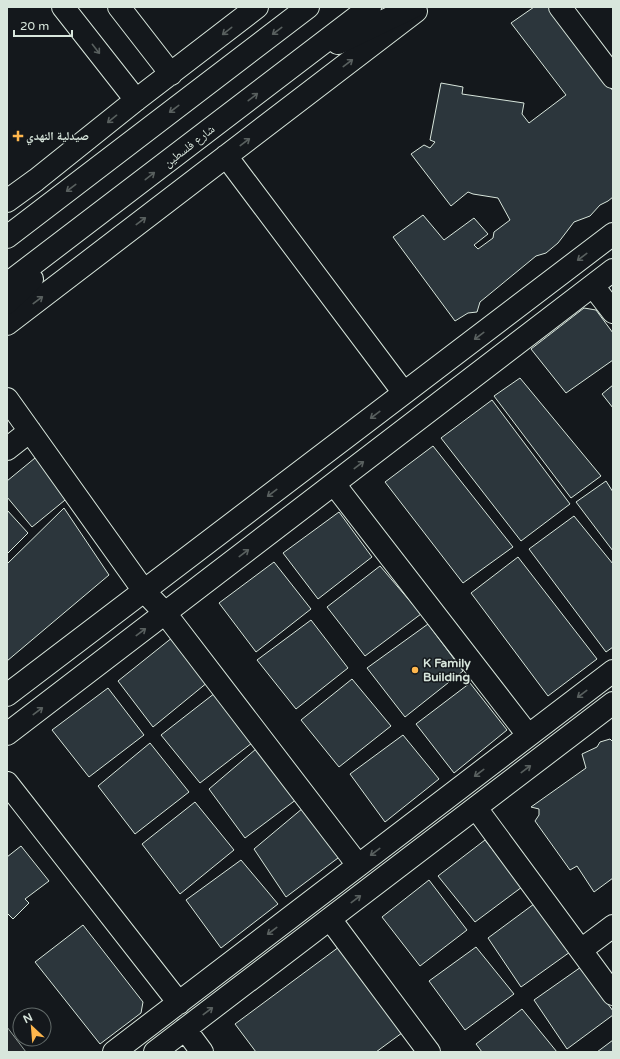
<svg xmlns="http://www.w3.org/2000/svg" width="620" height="1059" viewBox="0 0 620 1059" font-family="'Varela Round','Noto Naskh Arabic',sans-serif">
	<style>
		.green { fill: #202428; stroke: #939e99 }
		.building { fill: #2c363c; stroke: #d8e6dc }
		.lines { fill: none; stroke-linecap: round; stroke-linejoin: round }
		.minor-casing { stroke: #d8e6dc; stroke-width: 24 }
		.major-casing { stroke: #d8e6dc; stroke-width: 24 }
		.minor { stroke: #14181c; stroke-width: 22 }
		.major { stroke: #14181c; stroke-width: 22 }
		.oneway { stroke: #59605f }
		.poi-dot { fill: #ffb74d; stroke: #14181c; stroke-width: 1.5 }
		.labels { text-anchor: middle; stroke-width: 3; stroke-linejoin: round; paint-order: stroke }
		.poi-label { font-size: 12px; font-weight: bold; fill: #d8e6dc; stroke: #14181c; text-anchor: start }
		.street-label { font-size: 12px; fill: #d8e6dc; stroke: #14181c }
	</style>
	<rect width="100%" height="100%" fill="#14181c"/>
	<!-- green -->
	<path class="green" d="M7,1027L26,1052H7Z"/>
	<!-- building -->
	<path class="building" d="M534,7H549L613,91V197L608,201L600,205L590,216L574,222L558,243L546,253L536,256L480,302L477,312L468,313L455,321L393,237L423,215L444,240L474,218L488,234L474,245L478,249L493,238L494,232L510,220L498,198L473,194L468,192L451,206L411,154L424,145L430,148L435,142L430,140L441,83L463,87L462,94L524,103L522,114L529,123L566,95L511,23Z
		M584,308L596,310L613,333V360L566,393L531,349Z
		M520,378L601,476L571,498L494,396Z
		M613,385V408L602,394Z
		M492,400L570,504L521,541L441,438Z
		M433,446L513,547L463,583L385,482Z
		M35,458L70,496L32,527L7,497V481Z
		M606,481L613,492V551L576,502Z
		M64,508L109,575L7,661V564Z
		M7,510L28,533L7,554Z
		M339,512L372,557L318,599L283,553Z
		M574,516L613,564V647L606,652L529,549Z
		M518,557L597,659L548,696L471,593Z
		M274,562L311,609L256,652L219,603Z
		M380,566L421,614L365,656L327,607Z
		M311,620L348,668L296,709L257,660Z
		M428,624L463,671L405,717L367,668Z
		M173,637L208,682L153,727L118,681Z
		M352,679L391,726L339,767L301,720Z
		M470,683L507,730L454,773L416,724Z
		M108,688L144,735L89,777L52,730Z
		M215,693L252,743L200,783L161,735Z
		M403,735L439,779L385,822L350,774Z
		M610,739L613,742V878L594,892L577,866L570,870L535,821L539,815V809L531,807L586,768L582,754L597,747L600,742Z
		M150,743L189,792L135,834L98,786Z
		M256,749L297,799L245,838L209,789Z
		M195,802L234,850L180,894L142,844Z
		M303,808L342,855L286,897L254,849Z
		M485,840L522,887L475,922L438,876Z
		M21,846L49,881L25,899L29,903L13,919L7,913V857Z
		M241,860L278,904L221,948L186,900Z
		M429,880L467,930L420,966L382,917Z
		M534,904L570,952L521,987L488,938Z
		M83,925L143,1002L141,1013L100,1044L35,962Z
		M343,944L406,1030L376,1052H256L235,1024Z
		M476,947L514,994L465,1030L429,981Z
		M581,967L613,1011V1015L567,1049L534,1000Z
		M522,1009L557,1052H482L476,1044Z
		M613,1040V1052H597Z"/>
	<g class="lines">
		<defs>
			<path id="minor" d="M63,7L136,100
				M119,7L171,74
				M560,7L613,77
				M226,156L404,393
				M7,201L36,180L136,100L257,7
				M593,286L613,312
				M7,324L416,11
				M7,399L144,591L165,613L358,865
				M7,449L30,431
				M334,484L528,735
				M7,695L613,234
				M7,734L613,270
				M7,783L179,1003
				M476,808L613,994
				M330,919L429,1052
				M581,950L613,926
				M185,1029L202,1052
				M114,1052L613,671
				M155,1052L613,703"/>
			<path id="major" d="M338,43L413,7
				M7,237L308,7
				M7,284L370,7
				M7,303L32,279"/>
		</defs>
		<!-- minor casing -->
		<use href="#minor" class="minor-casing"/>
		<!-- major casing -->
		<use href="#major" class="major-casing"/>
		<!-- minor -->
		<use href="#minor" class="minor"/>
		<!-- major -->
		<use href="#major" class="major"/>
	</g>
	<!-- one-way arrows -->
	<defs><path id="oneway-shaft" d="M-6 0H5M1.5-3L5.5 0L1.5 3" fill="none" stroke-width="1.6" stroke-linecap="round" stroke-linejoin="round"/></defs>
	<g class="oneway">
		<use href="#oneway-shaft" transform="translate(227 31) rotate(142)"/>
		<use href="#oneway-shaft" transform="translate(277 31) rotate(143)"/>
		<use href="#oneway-shaft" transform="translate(96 49) rotate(52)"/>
		<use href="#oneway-shaft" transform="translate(348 63) rotate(-37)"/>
		<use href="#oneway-shaft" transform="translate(253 97) rotate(-38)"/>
		<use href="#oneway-shaft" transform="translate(174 109) rotate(143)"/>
		<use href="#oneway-shaft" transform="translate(112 119) rotate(141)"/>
		<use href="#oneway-shaft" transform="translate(245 142) rotate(-37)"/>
		<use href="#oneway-shaft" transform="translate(150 176) rotate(-38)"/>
		<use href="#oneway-shaft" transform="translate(71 188) rotate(143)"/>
		<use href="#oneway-shaft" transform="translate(141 221) rotate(-37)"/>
		<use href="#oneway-shaft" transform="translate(582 257) rotate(143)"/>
		<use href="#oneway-shaft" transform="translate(38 300) rotate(-37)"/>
		<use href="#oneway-shaft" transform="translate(479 336) rotate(143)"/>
		<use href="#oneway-shaft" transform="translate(375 415) rotate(143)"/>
		<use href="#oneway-shaft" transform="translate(359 465) rotate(-37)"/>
		<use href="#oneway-shaft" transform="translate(272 493) rotate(143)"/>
		<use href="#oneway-shaft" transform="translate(244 553) rotate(-37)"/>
		<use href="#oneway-shaft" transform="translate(141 632) rotate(-37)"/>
		<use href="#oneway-shaft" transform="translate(582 694) rotate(143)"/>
		<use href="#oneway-shaft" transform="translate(38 711) rotate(-37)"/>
		<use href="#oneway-shaft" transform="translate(526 769) rotate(-37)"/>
		<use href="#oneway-shaft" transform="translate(479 773) rotate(143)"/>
		<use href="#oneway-shaft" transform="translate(375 852) rotate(143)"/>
		<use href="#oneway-shaft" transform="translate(356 899) rotate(-37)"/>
		<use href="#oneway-shaft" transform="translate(272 931) rotate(143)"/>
		<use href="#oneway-shaft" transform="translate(208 1011) rotate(-37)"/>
	</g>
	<!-- markers -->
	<g class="poi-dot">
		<path d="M16 130h4v4h4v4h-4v4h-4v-4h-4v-4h4z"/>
		<circle cx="415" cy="670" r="4"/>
	</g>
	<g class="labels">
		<!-- poi labels -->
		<g class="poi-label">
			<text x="26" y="140">صيدلية النهدي</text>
			<text x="423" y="667">K Family<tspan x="423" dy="14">Building</tspan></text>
		</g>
		<!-- street labels -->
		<g class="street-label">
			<text transform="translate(189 146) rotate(-38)" y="4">شارع فلسطين</text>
		</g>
	</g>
	<!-- border -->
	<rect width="620" height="1059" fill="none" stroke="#d8e6dc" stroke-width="16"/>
	<!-- north arrow -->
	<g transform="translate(32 1027) rotate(334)"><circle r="19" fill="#14181c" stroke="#626a69"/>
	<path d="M0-3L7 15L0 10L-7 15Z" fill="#ffb74d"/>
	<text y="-6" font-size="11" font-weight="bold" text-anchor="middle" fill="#d8e6dc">N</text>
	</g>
	<!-- scale -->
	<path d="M14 30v6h58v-6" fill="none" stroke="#d8e6dc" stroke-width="2"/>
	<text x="20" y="30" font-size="12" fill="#d8e6dc" stroke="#14181c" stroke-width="3" paint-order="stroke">20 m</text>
</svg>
